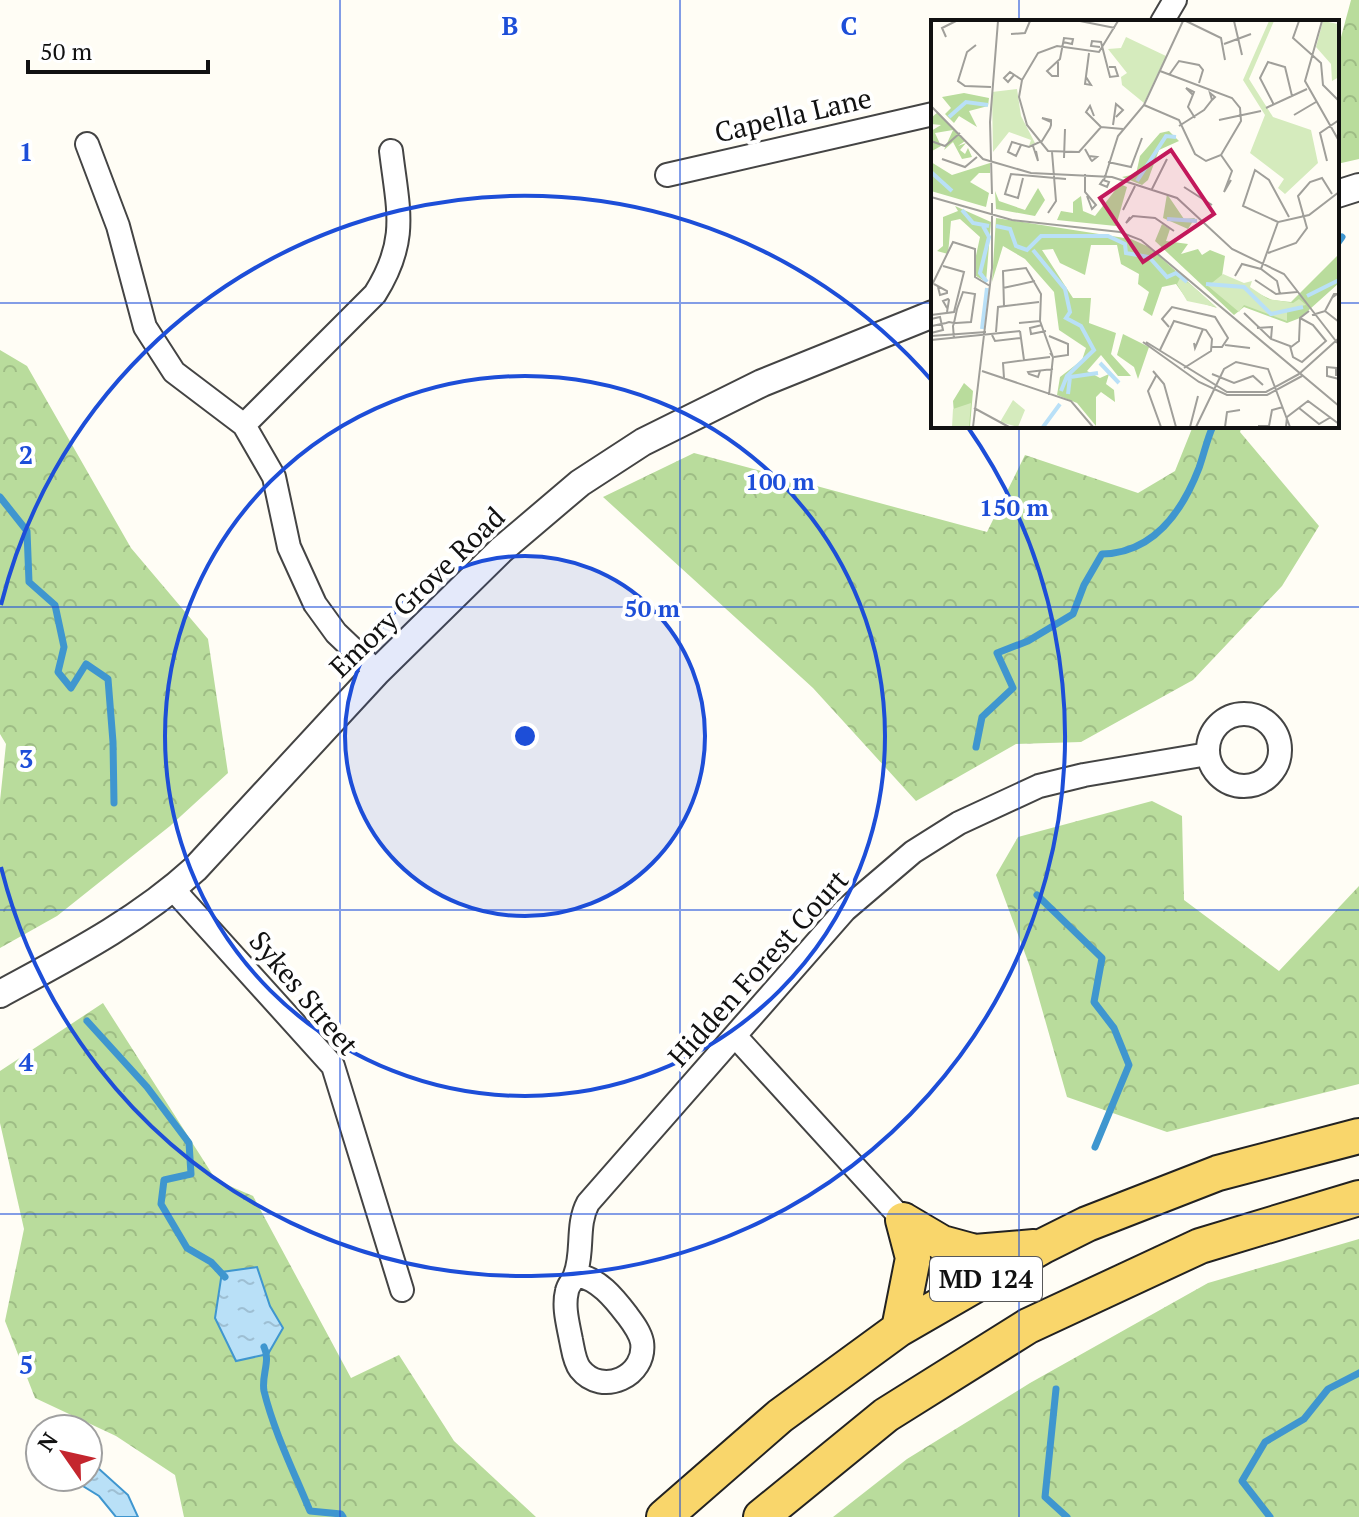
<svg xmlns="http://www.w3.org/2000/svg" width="1359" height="1517" viewBox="0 0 1359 1517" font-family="'PT Serif',serif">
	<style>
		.forest { fill: url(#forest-crowns) }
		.water { fill: url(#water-ripples); stroke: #3f96cf; stroke-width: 2 }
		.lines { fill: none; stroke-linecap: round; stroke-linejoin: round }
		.stream { stroke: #3f96cf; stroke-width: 7 }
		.minor-casing { stroke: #444; stroke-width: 26 }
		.tertiary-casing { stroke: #444; stroke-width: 30 }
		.primary-casing { stroke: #222; stroke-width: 38 }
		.minor { stroke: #fff; stroke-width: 22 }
		.tertiary { stroke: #fff; stroke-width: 26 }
		.primary { stroke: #f9d66b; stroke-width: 34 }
		.grid { fill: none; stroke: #1d4ed8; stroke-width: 2; stroke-opacity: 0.55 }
		.ring { fill: none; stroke: #1d4ed8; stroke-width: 4 }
		.labels { text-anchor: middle; stroke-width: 8; stroke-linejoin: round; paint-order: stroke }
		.shield { fill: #fff; stroke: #585858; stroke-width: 2 }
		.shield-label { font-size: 26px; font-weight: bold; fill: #111 }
		.street-label { font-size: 28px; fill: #111; stroke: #fff }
		.inset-river { fill: none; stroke: #b9e0f7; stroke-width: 4 }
		.inset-road { fill: none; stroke: #a09f9a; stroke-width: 2 }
		.view { fill: #c2185b; fill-opacity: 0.15; stroke: #c2185b; stroke-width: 4 }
		.inset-edge { fill: none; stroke: #111; stroke-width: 4 }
		.grid-label { font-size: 26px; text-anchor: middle; font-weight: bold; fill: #1d4ed8; stroke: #fff; stroke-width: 8; stroke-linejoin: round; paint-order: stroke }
		.centre { fill: #1d4ed8; stroke: #fff; stroke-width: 4 }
		.ring-label { font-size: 24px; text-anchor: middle; font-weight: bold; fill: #1d4ed8; stroke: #fff; stroke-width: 8; stroke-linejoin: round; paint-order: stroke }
	</style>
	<defs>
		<pattern id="forest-crowns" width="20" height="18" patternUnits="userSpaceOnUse" patternTransform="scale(2)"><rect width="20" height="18" fill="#b9dc9c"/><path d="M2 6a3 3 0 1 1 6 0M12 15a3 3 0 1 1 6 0" fill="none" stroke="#9ebc85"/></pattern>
		<pattern id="water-ripples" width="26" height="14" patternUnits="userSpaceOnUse" patternTransform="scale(2)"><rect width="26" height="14" fill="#b9e0f7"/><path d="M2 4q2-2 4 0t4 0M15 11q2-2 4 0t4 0" fill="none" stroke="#9ebfd3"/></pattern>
	</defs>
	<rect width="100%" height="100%" fill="#fffdf5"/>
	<!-- forest -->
	<path class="forest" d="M1351,0H1359V159L1337,164V52Z
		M0,350L27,366L131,548L208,639L228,773L170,826L57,916L0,948V801L6,744L0,734Z
		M1193,426H1242L1240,432L1319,526L1282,586L1193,680L1081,742L1016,744L916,801L813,688L603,497L694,453L987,532L1025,455L1138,493L1175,471Z
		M1152,801L1182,816L1184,900L1279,971L1359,886V1084L1167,1132L1067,1097L1030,967L996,875L1018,837Z
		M103,1003L216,1180L253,1196L351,1378L399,1355L454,1441L536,1517H184L175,1475L116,1436L35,1398L5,1321L24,1229L0,1123V1071Z
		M1359,1239V1517H833L907,1459L1030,1383L1208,1283Z"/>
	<!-- water -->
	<path class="water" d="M257,1267L270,1306L283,1328L268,1354L236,1361L215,1318L222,1272Z
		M88,1468H98L128,1495L138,1517H116L99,1496L78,1483L79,1477H88Z"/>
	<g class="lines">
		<!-- stream -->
		<path class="stream" d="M1337,244L1342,237
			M0,497L27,531L29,582L55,605L64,647L58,672L71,688L86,664L108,679L113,742L114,803
			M976,747L982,717L1013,688L997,653L1028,641L1073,614L1084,585L1102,554C1153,553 1182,512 1199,468C1204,454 1207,439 1213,426
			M1037,895L1102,958L1094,1002L1114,1028L1129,1065L1095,1147
			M87,1021L147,1087L189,1143L191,1174L164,1180L161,1204L187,1248L211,1262L225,1277
			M264,1347C271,1361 261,1376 264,1391C274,1432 294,1472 310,1511L341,1514L343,1517
			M1056,1389L1045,1497L1067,1517
			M1270,1517L1242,1481L1265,1442L1304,1419L1328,1389L1359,1373"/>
		<defs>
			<path id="minor" d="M1162,22L1175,0
				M87,144L118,226L145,327L174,372L244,425L274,477L289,547L315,604L336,633L377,672
				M667,175L933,114
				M244,425L375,294C409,240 398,210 391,151
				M1208 750a36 36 0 1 1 72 0a36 36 0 1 1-72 0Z
				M173,889L333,1066L402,1290
				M736,1037L903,1220
				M576,1275C598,1278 614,1298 627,1315C633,1323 640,1332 642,1342C647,1376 602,1397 580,1369C574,1361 573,1349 571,1340C568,1324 563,1307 567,1291C568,1285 573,1281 575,1275C584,1252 576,1225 588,1203L845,910L913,852L959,823L1039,786L1084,775L1208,754"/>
			<path id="tertiary" d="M1337,194L1359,187
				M0,994C68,957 137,922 195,869L377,672L501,550L580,483L643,442L762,383L933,314"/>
			<path id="primary" d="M903,1220L942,1243L975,1252L1034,1247
				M899,1329L913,1258L903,1220
				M664,1517L780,1416L899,1329L1043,1246L1087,1224L1218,1173L1359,1136
				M761,1517L886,1415L1028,1326L1200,1246L1359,1198"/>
		</defs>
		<!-- minor casing -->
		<use href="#minor" class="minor-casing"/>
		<!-- tertiary casing -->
		<use href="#tertiary" class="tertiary-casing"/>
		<!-- primary casing -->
		<use href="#primary" class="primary-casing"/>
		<!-- minor -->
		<use href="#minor" class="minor"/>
		<!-- tertiary -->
		<use href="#tertiary" class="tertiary"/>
		<!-- primary -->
		<use href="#primary" class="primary"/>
	</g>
	<!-- grid -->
	<path class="grid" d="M340,0V1517M680,0V1517M1019,0V22M0,303H933M1337,303H1359M1019,426V1517M0,607H1359M0,910H1359M0,1214H1359"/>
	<!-- distance rings -->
	<circle cx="525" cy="736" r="180" fill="#1d4ed8" fill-opacity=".12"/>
	<g class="ring">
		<circle cx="525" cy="736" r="180"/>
		<circle cx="525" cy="736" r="360"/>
		<path d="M1 605A540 540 0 0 1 933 382M967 426A540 540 0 1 1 1 867"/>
	</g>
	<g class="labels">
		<!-- shield labels -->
		<rect class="shield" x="930" y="1257" width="112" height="44" rx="6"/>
		<g class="shield-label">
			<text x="986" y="1288">MD 124</text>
		</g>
		<!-- street labels -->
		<g class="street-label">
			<text transform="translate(793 115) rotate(-13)" y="10">Capella Lane</text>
			<text transform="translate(417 592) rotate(-44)" y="10">Emory Grove Road</text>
			<text transform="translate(758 968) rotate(-48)" y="10">Hidden Forest Court</text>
			<text transform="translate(304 993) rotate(50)" y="10">Sykes Street</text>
		</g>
	</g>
	<!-- overview -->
	<g transform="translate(931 20)">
		<rect width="408" height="408" fill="#fffdf5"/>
		<path d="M392,1L407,4L408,57L401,61L400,44L385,27ZM86,69L90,96L104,123L98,126L100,120L78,112L62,132L61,72Z" fill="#d5ebbd"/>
		<path d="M33,73L58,78L57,86L38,91L46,107L28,96L23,103L14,94L20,88L11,77ZM7,92L34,121L27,126L35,123L29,130L34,134L37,128L41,137L31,139L22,122L13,130L22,110L4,113L10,126L1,131L0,111L10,105L0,104V98ZM238,111L248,121L228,130L217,160L211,165L191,157L205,154L209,136L229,113ZM0,142L21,155L59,143V153H48L39,162L58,173L55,187L0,171ZM189,164L196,167L185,206L126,200L130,191L142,193V182L150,176L152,191L164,196ZM107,168L114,180L104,196L65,189L64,171L68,181L94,190ZM236,174L253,199L264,198L257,209L232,198ZM24,186L60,202L55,262L45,256L43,245L49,217L29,199L20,201L17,234L6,231L12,226V197L27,191ZM65,198L200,219L218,227L286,288L255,278L245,264L231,267L221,296L212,290L218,272L207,264L208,254L190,244L186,225H160L154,255L129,243L122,229L111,230L142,278H160L158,303L185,313L180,334L200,356H187L170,335L156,351L169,358L178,354L175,364L183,370L184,382L170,372L165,377V406L146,383L126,375L129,357L151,340L155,328L128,310L123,272L94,239L72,226L61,262ZM231,204L239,209L235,221L257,224L250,234L267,229L271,235L279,230L294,236L291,256L341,280L360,282L408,234V263L369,298L356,303L313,287L303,295L224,221ZM192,314L218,327L207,359L203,347L186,335ZM33,363L42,371L39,407H24L22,381Z" fill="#b9dc9c"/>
		<path d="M338,1H343L318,59L342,97L380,110L387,143L354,174L347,168L353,159L319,133L334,95L312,60ZM195,17L235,36L213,83L191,65L190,57L196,53L177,29L190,28ZM292,254L313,263L321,261L319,267L337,279L362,283L368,279L375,285L356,289V301L313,285L308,292L277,266ZM249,258L259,264L285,287L256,281L246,264ZM82,380L94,390L87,407L69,402ZM40,383L38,407H21L22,389Z" fill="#d5ebbd"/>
		<path class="inset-river" d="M18,97L35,82L57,85M0,152L21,171M206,161L235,116L245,117M31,190L42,203L58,206M236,199L266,201M52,206L58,217L49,253L56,262M65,206L79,209L85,226L96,230L110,216H177L194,224L195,233L218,237L236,257L245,253L256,262M102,230L134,269L139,292L135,298L150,306L163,330L136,356L130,371M275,264L313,267L340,294L372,287M376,276L408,260M51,309L56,268M169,343L188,363M137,374L139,357L167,353M112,407L129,384"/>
		<path class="inset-road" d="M149,1L184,8M187,1L168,32L126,26L107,33L91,60L88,77L96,105L117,131L148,132L170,107L192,109M255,1L290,18L294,40M303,1L311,35M368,1L362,18L390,43L392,65L408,81M391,1L374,61L408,121M80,14L94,13L99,1M15,17L11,8L25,1M293,24L320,14M45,25L36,32L27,61L34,66L60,67M169,27L160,26L161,21L170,22L179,57L187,56L184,47H178M127,42V56H121L116,51L129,39L133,18L142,19L141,24L132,22M83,55L77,62L73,58L79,52L91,60M238,55L248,41L268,45L272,50L268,63M155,57L160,65L154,64L158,33M262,75L255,68L263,72L257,87L264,98M213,85L248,100L264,134L275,141L290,135L310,101L309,88L301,78L229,51M343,85L329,58L337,42L354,47L361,76M0,86L52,139L100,153L181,157L246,178L301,229L353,254L408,325M335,88L376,69M363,95L385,82M163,96L159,86L155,92L170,107M288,100L330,91M182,105L185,84L192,90L185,97M248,106L273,90L281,80L284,77L279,73L281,80M0,121L14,126L29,113M90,125L85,136L77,132L81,122L98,127L111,121L119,108L120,105V100L111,98L120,102M102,126L107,141L105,131M154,129L160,140L161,141L166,137L158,136M290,135L301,151L293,172L300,160M133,138L134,109M11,139L34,147L46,137M396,141L389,113L408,100M177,142L200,147L211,118M154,154V172L165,185L161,189L156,176M92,158L87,178L74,174L80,154L135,159M172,160L178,162L176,167L169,164ZM173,160L187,116L213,85L252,1M253,167L281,185M221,169L236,139M61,174L59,102L67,1M0,177L81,200L189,212L210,220L408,386M192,190L204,166M117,193L125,181L121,132M199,197L195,203L202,196L224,198L243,211M347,202L312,186L324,150L338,160L358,197M337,233L365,223L376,208L367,176L379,162L391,158L401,174M330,249L347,202L378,195L408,172M304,256L311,244L330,249L346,261L349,274M324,260L345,274L366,272M3,264L16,271V273L9,275L7,267M0,267L22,222L44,229V257L59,266M72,268L104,261M73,286L72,251L95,248L110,274L109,301M394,291L403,274H406L402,277M16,292L18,280L17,279L12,281L16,288M313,293L340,319L359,326L362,337L371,342L395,321L382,305L369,298M0,295L23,292L33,252L12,246M381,295L394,291L408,302M0,299L9,297L12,310L0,313M88,303L109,301L122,337L119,333M111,305L99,308L100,314L115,311M1,306L15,303L18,302L23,303H25L40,302L44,274L32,272L26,289L23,303L22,306L23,319M238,307L231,299L241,287L284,297L297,318L291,327H281M326,308L341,307L340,319M89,311L93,340M65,312L67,287L108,282M61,315L64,321L90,318M0,316L55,312M118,316L137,324V335L123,337M0,320L89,311M212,322L268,362L296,375H336L371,356M215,322L296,372H335L368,354M263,323L264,328L272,309M294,325L319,328M360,327L368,321L369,298L378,291M229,330L243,301L275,310L281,319L280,331L253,348M51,351L140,381L162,407M109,351L107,357L98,354L97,352L122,349M222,351L233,364L245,407M281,354L303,363L322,356L332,365M368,354L408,318M225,356L217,371L230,407M405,356V348L396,347V356L408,359M73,358L72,343L119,337M118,375L122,337M43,388L78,407M368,388L388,404L400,397M327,406H338L341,390L352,387M42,407L61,248V183M259,407L267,376M265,407L293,349L305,342L337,349L359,407M294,407L296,392L309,390M355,407L356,397L377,381L408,404"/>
		<path class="view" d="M240,130L283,194L212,242L169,178Z"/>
		<rect width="408" height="408" class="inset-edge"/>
	</g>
	<g class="grid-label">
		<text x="510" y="35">B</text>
		<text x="849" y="35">C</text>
		<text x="26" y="161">1</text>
		<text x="26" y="464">2</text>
		<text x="26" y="768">3</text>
		<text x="26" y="1071">4</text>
		<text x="26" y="1374">5</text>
	</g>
	<circle cx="525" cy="736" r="12" class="centre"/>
	<g class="ring-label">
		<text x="780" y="490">100 m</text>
		<text x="1014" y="516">150 m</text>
		<text x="652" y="617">50 m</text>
	</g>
	<!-- north arrow -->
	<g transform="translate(64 1453) rotate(304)"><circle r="38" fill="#ffffff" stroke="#a0a0a0" stroke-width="2"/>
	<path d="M0-6L14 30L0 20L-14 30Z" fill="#c4262e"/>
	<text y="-12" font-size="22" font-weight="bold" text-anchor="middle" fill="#111111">N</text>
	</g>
	<!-- scale -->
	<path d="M28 60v12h180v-12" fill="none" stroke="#111111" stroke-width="4"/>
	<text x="40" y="60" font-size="24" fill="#111111" stroke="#ffffff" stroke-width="6" paint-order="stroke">50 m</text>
</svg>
